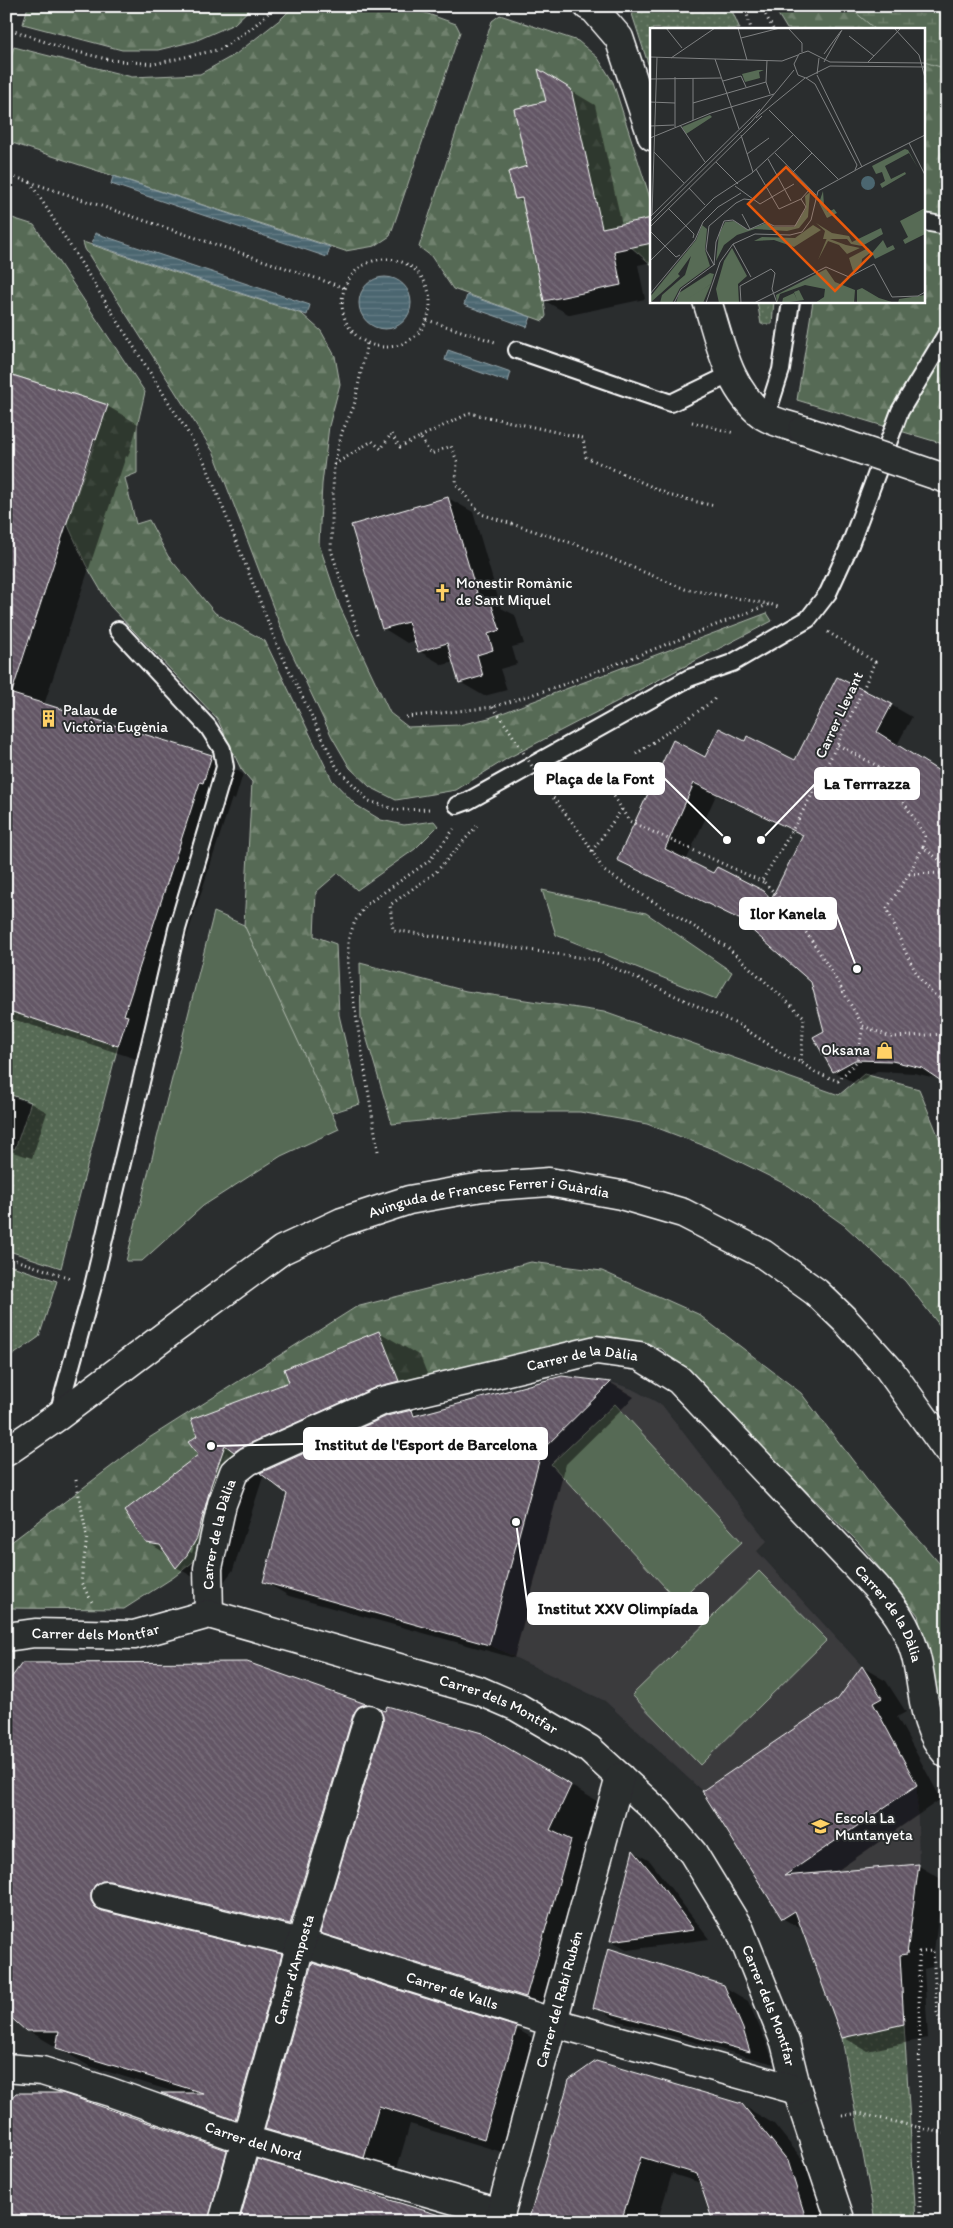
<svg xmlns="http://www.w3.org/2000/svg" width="953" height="2228" viewBox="0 0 953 2228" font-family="Itim,sans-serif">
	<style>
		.built { fill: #3b3a3e }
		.grass { fill: url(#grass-dots); stroke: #abb5aa }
		.forest { fill: url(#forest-firs); stroke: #abb5aa }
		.wetland { fill: url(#wetland-marsh); stroke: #abb5aa }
		.park { fill: #576b55; stroke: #abb5aa }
		.water { fill: url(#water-rules); stroke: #93a3a9 }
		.shadow { fill: #0007; fill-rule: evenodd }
		.building { fill: url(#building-back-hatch); stroke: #fff; fill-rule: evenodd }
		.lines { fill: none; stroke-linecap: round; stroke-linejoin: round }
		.lane-casing { stroke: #fff; stroke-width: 20 }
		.street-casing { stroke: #fff; stroke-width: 31 }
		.secondary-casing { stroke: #fff; stroke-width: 31 }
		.path { stroke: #fff; stroke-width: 3; stroke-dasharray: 1 4; stroke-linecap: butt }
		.lane { stroke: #2a2d2e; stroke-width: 16 }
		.street { stroke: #2a2d2e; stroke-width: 28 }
		.secondary { stroke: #2a2d2e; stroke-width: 28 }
		.street-bridge-casing { stroke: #fff; stroke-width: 31; stroke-linecap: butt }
		.path-bridge { stroke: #fff; stroke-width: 3; stroke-dasharray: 1 4; stroke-linecap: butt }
		.street-bridge { stroke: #2a2d2e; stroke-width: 28 }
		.labels { text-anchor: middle; stroke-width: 4; stroke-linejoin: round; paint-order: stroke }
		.poi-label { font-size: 15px; fill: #fff; stroke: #2a2d2e; text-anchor: start }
		.street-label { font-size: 15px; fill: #fff; stroke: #2a2d2e }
		.inset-road { fill: none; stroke: #7f8182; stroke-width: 1 }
		.view { fill: #e8590c; fill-opacity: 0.15; stroke: #e8590c; stroke-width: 2.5 }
		.inset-edge { fill: none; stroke: #fff; stroke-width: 2.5 }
		.leader { fill: none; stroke: #fff; stroke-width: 2 }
		.callout-dot { fill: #fff; stroke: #2a2d2e; stroke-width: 2 }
		.callout { fill: #fff; stroke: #fff; stroke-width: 2 }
		.callout-label { font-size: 16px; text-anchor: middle; font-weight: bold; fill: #111 }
	</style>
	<defs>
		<pattern id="grass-dots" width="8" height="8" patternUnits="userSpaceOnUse" patternTransform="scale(1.25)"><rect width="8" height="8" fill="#576b55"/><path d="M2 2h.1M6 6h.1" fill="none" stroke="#70816e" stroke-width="1.8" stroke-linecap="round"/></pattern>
		<pattern id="forest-firs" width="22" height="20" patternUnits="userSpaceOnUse" patternTransform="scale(1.25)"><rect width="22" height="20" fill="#576b55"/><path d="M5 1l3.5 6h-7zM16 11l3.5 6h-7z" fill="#70816e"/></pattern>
		<pattern id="wetland-marsh" width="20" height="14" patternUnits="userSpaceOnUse" patternTransform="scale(1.25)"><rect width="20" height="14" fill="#576b55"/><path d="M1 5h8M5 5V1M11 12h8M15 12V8" fill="none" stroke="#70816e"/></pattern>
		<pattern id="water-rules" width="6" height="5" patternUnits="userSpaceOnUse" patternTransform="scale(1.25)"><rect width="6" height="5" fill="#4b6670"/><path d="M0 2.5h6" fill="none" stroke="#667d85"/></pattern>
		<pattern id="building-back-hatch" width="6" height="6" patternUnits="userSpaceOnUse" patternTransform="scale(1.25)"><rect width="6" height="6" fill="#635765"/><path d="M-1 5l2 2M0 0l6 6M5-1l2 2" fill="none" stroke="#7a707c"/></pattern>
	</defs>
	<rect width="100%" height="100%" fill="#2a2d2e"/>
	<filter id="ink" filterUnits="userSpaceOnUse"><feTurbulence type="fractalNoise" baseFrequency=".02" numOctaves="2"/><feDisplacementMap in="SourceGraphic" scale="10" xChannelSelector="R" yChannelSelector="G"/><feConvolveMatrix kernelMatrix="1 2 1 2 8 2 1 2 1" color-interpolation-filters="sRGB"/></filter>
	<g filter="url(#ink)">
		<!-- built -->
		<path class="built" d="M562,1376L611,1382L632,1389L662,1405L767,1541L757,1551L862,1666L882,1698L873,1703L917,1785L919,1864L907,1954L900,1955L904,2024L842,2038L795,1911L781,1919L702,1791L605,1701L489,1645L263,1582L287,1494L259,1472L397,1420Z"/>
		<!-- grass -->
		<path class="grass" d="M645,6H727L733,13L740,29H652V76L632,14Z
			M757,301H774L772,324H761Z
			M6,1010L118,1046L61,1268L6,1250V1147L15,1149L31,1102L6,1093Z
			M6,1264L57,1281L39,1337L6,1360Z
			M904,2024L916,2222H883L874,2215L842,2038Z"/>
		<!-- forest -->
		<path class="forest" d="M28,6H253L234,24L195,41L158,50H122L23,24Z
			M294,6H406L456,24L460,32L390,236L375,246L345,251L6,141V71L14,47L132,77L200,74L236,54L282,18Z
			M773,6H947V445L797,400L813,301H924V29H787Z
			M500,15L578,41L598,58L613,82L652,204V265L631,247L626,223L602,228L546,101L514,109L527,166L508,172L515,199L522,198L544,301L546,316L543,321L453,289L431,256L419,247L492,21Z
			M6,216L34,225L145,392L137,427V473L125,478L136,524L149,520L168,556L215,613L265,641L332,780L356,805L381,820L404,825L434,821L438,826L415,849L357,890L338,873L316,892L314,936L336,944L339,1015L360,1104L331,1113L244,925L252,782L241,769L217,718L110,606L86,565L67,523L108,405L6,373Z
			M83,242L302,314L321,331L335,356L340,384L329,426L322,484L319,544L340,607L390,713L408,727L459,725L489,718L767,613L772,621L508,758L456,790L396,800L370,787L350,768L332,737L286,641L214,453L85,249Z
			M360,963L466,991L604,1012L839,1095L864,1074L919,1089L947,1157V1335L905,1281L844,1225L789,1186L718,1151L647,1124L580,1112H509L392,1124L361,1019Z
			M531,1262L602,1271L698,1314L801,1393L877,1492L947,1572V1731L939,1720L918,1615L859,1543L662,1349L609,1336L565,1343L423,1377L358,1398L294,1425L250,1440L240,1448L224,1470L198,1558L174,1577L124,1609L6,1608V1546L149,1438L356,1307Z"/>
		<!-- wetland -->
		<path class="wetland" d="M848,6H947V69L924,62V29H875Z"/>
		<!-- park -->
		<path class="park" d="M542,890L646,913L732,972L716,999L556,935Z
			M214,912L244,925L339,1129L281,1156L203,1206L142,1261H126Z
			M615,1404L742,1542L678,1601L551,1464Z
			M759,1571L827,1640L700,1765L632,1695Z"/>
		<!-- water -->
		<path class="water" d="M113,176L330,247L327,257L111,184Z
			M95,233L310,305L307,315L92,244Z
			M359 303a26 26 0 1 1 52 0a26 26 0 1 1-52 0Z
			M467,295L531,317L527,327L464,305Z
			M448,350L511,372L508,382L445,360Z"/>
		<!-- shadow -->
		<path class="shadow" d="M558,83L595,105L622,225L652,219V262L638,265L645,299L570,315L545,301L524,203L516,198L529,167L548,102Z
			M6,374L107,406L138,424L128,457L126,456L44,705L212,756L243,774L235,800L232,798L155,1034L149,1063L6,1017Z
			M448,498L473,512L501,608L515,615L524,644L512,647L517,664L500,669L507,690L484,696L460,682L454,662L443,665L419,651L415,640L407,643L383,628Z
			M891,705L912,717L897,745L947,777V1118L940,1079L914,1073L877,1071L855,1084L834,1071L812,981L745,922L618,859L705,759L745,743L795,762ZM716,795L804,836L773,898L770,896L776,903L774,904L686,861Z
			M6,1095L30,1103L47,1112L32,1158L6,1150Z
			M379,1332L420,1356L439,1404L412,1412L419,1416L562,1377L611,1383L634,1397L566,1464L514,1658L289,1596L265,1582L288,1494L264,1474L233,1570L217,1591L176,1567L167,1554L147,1542L199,1456L290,1383ZM207,1501L192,1553L190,1552L204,1505Z
			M247,1663L365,1705L385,1716L482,1734L602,1804L582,1847L602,1859L557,2014L353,1950L324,1933L322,1941L122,1911V1917L281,1956L310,1972L313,1964L517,2029L548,2047L515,2156L410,2124L395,2175L298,2147L269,2130L267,2137L194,2111L165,2095L181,2094L89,2066L27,2030L6,2011Z
			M862,1667L886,1681L906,1712L897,1717L941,1799L834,1873L919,1866L943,1880L932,1967L924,1969L928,2038L867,2051L843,2037L803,1930L782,1918L703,1791L839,1700Z
			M634,1852L650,1861L709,1939L628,1950L612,1941Z
			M723,1986L748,2001L767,2044L774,2064L619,2021L595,2007Z
			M570,2081L742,2105L774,2124L819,2180L832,2222H715L701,2183L672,2174L657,2222H530Z
			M226,2151L256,2168L354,2189L361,2193L456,2222H6Z"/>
		<!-- building -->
		<path class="building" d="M538,69L571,89L602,228L652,218V243L614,251L621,285L544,301L522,198L515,199L508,172L527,166L514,109L546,101Z
			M6,373L108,405L96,440L94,439L12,692L6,691Z
			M448,497L480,603L490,600L500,630L488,634L493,650L477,655L483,676L459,683L447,643L418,652L408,622L382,629L351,525Z
			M837,677L892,704L877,732L947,776V1085L922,1068L892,1061L855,1060L833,1072L813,1037L824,1031L811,982L739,919L617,860L673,740L705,757L719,728L745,741L747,736L795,760ZM694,783L803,835L771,899L764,891L717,867L713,873L665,849Z
			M6,692L212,755L203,783L200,782L124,1015L128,1016L118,1046L6,1010Z
			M379,1331L399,1381L376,1387L242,1447L234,1452L225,1445L211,1485L197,1538L187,1555L176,1568L160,1545L146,1543L124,1511L198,1455L188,1442L197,1436L191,1419L289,1382L284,1369Z
			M562,1376L611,1382L542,1450L489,1645L263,1582L287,1494L260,1473L387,1416L412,1410L414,1416Z
			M247,1662L366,1704L358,1707L353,1715L290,1924L110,1881H102L95,1885L91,1893V1901L95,1907L102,1911L282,1954L235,2120L161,2093H203L56,2048L59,2031H26L6,2013V1685L22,1663Z
			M862,1666L882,1698L873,1703L917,1785L784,1876L919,1864L907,1954L900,1955L904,2024L842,2038L795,1911L782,1919L702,1791L838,1699Z
			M387,1706L482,1733L571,1785L550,1830L571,1840L526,1997L320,1933L383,1723V1716L380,1709L385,1711Z
			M633,1850L652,1873L694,1930L610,1941Z
			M608,1948L724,1985L743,2029L750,2052L593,2008Z
			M312,1963L517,2027L484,2139L379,2106L364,2158L265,2129Z
			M596,2061L742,2104L788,2161L807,2222H713L697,2174L641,2157L621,2222H528L569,2080Z
			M16,2093H62L227,2150L208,2222H6V2104Z
			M257,2159L355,2187L354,2189L439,2215L438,2222H239Z"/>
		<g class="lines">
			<defs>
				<path id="lane" d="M924,222L947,226
					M517,350L671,403L731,374
					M766,417L781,370L791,301
					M457,805L468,801L689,678L732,663L808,619L828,593L850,545L900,411L947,333
					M57,1417L93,1286L177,929L225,767L222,749L208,727L118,630"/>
				<g id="street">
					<path d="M588,6L594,9L619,38L652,136"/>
					<path d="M707,301C720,341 728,390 764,416C775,423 791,426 803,430"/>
					<path id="s1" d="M209,1614L208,1568L222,1504L234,1472L248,1461L382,1401L596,1350L640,1356L679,1380L876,1587C896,1611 906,1623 915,1653C925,1688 920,1725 947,1754"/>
					<path id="s2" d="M6,1637L35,1633L134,1635L209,1614L480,1691L517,1707L589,1749L658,1812L693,1853L740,1930L785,2042L797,2090L841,2222"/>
					<path id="s3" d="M106,1896L301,1943L552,2022L797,2090"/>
					<path id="s4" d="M6,2068L42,2071L110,2092L246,2140L500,2213"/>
					<path id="s5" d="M223,2222L301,1943L368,1719"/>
					<path id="s6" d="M498,2222L620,1777"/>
				</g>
				<g id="secondary">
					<path id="s7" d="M6,1452L57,1417L174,1329L282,1250L342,1222L409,1200L482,1187L549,1182L621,1195L683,1213L763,1254L816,1292L845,1320L889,1369L947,1450"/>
				</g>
			</defs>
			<!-- lane casing -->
			<use href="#lane" class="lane-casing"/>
			<!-- street casing -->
			<use href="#street" class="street-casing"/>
			<!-- secondary casing -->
			<use href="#secondary" class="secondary-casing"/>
			<!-- path -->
			<path class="path" d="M745,6L751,29
				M761,6L773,29
				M6,28L65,49L111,60L154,64L221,49L252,28L276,6
				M6,31L14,6
				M6,174L345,288
				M30,182L190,436L206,465L278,647L337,768L369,801L396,810L432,809
				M342 303a44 44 0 1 1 88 0a44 44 0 1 1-88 0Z
				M427,320L495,342
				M692,422L734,433
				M420,437L470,413L583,438L586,457L672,496L715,506
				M334,465L342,432L354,406L367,343
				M828,632L875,662C842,737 807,810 762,880C805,922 833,974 863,1026
				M359,635L331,550L334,465L372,441L381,449L391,434L400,447L420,437L431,454L451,446L457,461L456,484L481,514L578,545L685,589L769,604
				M493,707L510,731
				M406,717L493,707L562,685L770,604L778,607
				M838,745L883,769L925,836L923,847L947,866
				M636,754L713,701L716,696
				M477,826L436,872L390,905L393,930L597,960L739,1025L789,1058L801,1062L815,1072L838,1081L857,1061L863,1026
				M923,847L909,874L887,908C898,933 918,995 947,1001
				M592,851L622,809
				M909,874L947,873
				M763,882L629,821L603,778L545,787L585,839L604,871L727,947L804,1017L801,1062
				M863,1026L891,1037L947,1034
				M378,1151L348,966V941L355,921L367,904L429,861L454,829
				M6,1257L70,1278
				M76,1480L87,1537L81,1582L93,1604
				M941,2026L947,2024
				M842,2116L858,2113L947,2134
				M920,2222L919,1952L933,1951L937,2012L947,2044"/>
			<!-- lane -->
			<use href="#lane" class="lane"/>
			<!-- street -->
			<use href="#street" class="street"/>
			<!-- secondary -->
			<use href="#secondary" class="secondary"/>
			<defs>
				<path id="street-bridge" d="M803,430L947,479"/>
			</defs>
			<!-- street-bridge casing -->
			<use href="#street-bridge" class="street-bridge-casing"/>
			<!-- path-bridge -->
			<path class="path-bridge" d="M510,731L545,787"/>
			<!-- street-bridge -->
			<use href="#street-bridge" class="street-bridge"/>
		</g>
	</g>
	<!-- icons -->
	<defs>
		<symbol id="church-bare" viewBox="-9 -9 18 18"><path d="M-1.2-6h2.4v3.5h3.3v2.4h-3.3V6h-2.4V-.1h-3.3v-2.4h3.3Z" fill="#ffd166" stroke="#2a2d2e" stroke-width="2.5" paint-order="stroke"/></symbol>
		<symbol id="building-bare" viewBox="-9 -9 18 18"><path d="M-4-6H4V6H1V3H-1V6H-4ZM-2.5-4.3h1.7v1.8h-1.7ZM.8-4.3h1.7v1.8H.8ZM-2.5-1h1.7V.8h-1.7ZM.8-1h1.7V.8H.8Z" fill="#ffd166" stroke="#2a2d2e" stroke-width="2.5" paint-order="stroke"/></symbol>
		<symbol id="shop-bare" viewBox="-9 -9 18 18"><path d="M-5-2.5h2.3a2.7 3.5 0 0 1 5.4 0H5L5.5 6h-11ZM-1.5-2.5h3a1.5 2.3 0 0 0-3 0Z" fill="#ffd166" stroke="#2a2d2e" stroke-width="2.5" paint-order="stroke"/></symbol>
		<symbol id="school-bare" viewBox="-9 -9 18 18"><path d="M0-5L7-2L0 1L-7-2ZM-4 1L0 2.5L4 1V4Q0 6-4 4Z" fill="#ffd166" stroke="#2a2d2e" stroke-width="2.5" paint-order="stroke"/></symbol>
	</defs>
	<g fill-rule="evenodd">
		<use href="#church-bare" x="430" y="580" width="25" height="25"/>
		<use href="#building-bare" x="36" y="706" width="25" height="25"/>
		<use href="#shop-bare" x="872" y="1038" width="25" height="25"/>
		<use href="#school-bare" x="808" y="1814" width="25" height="25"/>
	</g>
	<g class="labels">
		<!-- poi labels -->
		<g class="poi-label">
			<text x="456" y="588">Monestir Romànic<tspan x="456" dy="17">de Sant Miquel</tspan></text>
			<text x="63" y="715">Palau de<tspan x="63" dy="17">Victòria Eugènia</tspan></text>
			<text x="870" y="1055" text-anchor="end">Oksana</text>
			<text x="835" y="1823">Escola La<tspan x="835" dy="17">Muntanyeta</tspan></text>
		</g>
		<!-- street labels -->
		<g class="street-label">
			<text transform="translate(839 715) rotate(-65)" y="5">Carrer Llevant</text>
			<text dy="5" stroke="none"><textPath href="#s7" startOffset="559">Avinguda de Francesc Ferrer i Guàrdia</textPath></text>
			<text dy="5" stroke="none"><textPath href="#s1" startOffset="516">Carrer de la Dàlia</textPath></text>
			<text dy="5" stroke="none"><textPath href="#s1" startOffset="81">Carrer de la Dàlia</textPath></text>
			<text dy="5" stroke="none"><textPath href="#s1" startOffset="936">Carrer de la Dàlia</textPath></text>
			<text dy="5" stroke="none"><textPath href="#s2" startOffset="90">Carrer dels Montfar</textPath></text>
			<text dy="5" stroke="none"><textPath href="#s2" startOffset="510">Carrer dels Montfar</textPath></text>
			<text dy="5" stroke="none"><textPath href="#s5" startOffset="262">Carrer d'Amposta</textPath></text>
			<text dy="5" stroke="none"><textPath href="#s3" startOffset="359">Carrer de Valls</textPath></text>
			<text dy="5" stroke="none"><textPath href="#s6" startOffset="231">Carrer del Rabí Rubén</textPath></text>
			<text dy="5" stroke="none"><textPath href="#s2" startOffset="930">Carrer dels Montfar</textPath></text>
			<text dy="5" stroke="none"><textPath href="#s4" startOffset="259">Carrer del Nord</textPath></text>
		</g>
	</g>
	<!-- overview -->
	<g transform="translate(650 28)">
		<rect width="275" height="275" fill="#2a2d2e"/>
		<path d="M173,163L174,177L178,184L184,181L187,185L177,190L169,175ZM212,260L229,270L245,275H207V262ZM275,267V275H248L249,271Z" fill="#576b55"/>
		<path d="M160,164L158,189L149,200L137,203L105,201L87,207L74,217L66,233L69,206L75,194L84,193L98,202L116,195L124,199H144L156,180L155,168ZM166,195L182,205L199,208L202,214L231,200L233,206L212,218L201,216L197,211H173L175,203ZM52,197L57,201L55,222L60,238L30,260L22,275H10L12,267L35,247L41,228L28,246L30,248L0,275V269L46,212ZM163,197L171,202L144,219L124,212L104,213L112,209L145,210ZM177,210L196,217L210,220L197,226L189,217L178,213L168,232ZM233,212L237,220L243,217L245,221L225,231L222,225ZM218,220L220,225L212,231L211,239L203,243L199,230ZM176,241L185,254L205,262L204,275H165L174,269L175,261L155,257L130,266L127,275L126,267ZM60,245L64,246L61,256L36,274L26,275L29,265Z" fill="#576b55"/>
		<path d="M191,258L200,261L204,267L202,275H181L180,262Z" fill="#576b55"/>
		<path d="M108,42H114L109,44L110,50L95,54L92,46ZM60,87L62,89L36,106L32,99ZM255,121L258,122L268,140L259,125L235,138L241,151L255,144L256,146L232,160L230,156L235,153L232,144L226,146L222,138ZM275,180V206L255,216L253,212L258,209L250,193ZM82,220L97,248L88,256L89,275H69L66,261L74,233ZM61,256L53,275H35L37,271ZM149,262L154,272L132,275L133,270L144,265L147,272L144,264Z" fill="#576b55"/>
		<path d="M211 155a7 7 0 1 1 14 0a7 7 0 1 1-14 0Z" fill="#4b6670"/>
		<path class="inset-road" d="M16,0L32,20M88,0L97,32M138,0L152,15V24M244,0L269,27M199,8L224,28M91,10L130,0M174,26L191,3M269,27L275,50M0,29L132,33L148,27M21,30L65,0M65,31L89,101M117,32L116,54L120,66M174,34L192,2M218,34L251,0M275,35L180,34L158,23L149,26L144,36L148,47L156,50L180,38L275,39M167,46L169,30M167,47L212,139M156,50L165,56L207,137L205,142M0,51L71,50M73,53L91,48L96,59M0,74L25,75M43,75L116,54M119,82L188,151M106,90L155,50M43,92V50M30,97L55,134M0,98L24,97M25,99V49M91,107L103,144M0,110L61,85L124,66M259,115L275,147M4,124L34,155M125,125L166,167M97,126L119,110M118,131L141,173M66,134L88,156M215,137L275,107M106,141L129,181L151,171L160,161M143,144L162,125M85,158L110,176L144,156M39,160L55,177M18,180L44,206L43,210M92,186L100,201M2,187L7,29M0,189L110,81M0,194L102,93L144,42M0,199L112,88M0,203L26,229L30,227M83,216L101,249M0,233L64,170L102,145L143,107M64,237L66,214L74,193L83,192L98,202L116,194L124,198H145L156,179L151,171M64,237L56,222L59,198L86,175L94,171L103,172M0,266L45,212L53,194L68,179L91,165M24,275L31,261L65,236M56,275L70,234L83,216L105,206L140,207L152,204L161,192L168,163L215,137M91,275L90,258L121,241L125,245L122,261L127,275M104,275L176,239L199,249L224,236L242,269L268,268L275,264"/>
		<path class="view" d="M136,139L222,226L185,263L98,176Z"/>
		<rect width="275" height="275" class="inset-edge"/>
	</g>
	<!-- callouts -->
	<path class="leader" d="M727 840L664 778M761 840L815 784M857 969L836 913M211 1446L304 1444M516 1522L528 1609"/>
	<g class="callout-dot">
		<circle cx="727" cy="840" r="5"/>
		<circle cx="761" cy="840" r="5"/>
		<circle cx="857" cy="969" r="5"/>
		<circle cx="211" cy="1446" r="5"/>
		<circle cx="516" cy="1522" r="5"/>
	</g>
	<g class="callout">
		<rect x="535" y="763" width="129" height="31" rx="5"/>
		<rect x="815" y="768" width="104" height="31" rx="5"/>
		<rect x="740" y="898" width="96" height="31" rx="5"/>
		<rect x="304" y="1428" width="243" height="31" rx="5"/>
		<rect x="528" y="1593" width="180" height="31" rx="5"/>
	</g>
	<g class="callout-label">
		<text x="600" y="784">Plaça de la Font</text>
		<text x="867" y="789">La Terrrazza</text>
		<text x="788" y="919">Ilor Kanela</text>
		<text x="426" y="1450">Institut de l'Esport de Barcelona</text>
		<text x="618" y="1614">Institut XXV Olimpíada</text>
	</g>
	<!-- margin -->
	<rect width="953" height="2228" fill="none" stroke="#2a2d2e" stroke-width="25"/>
	<rect x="12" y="12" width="928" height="2203" fill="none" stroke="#fff" stroke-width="2" filter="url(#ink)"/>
</svg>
